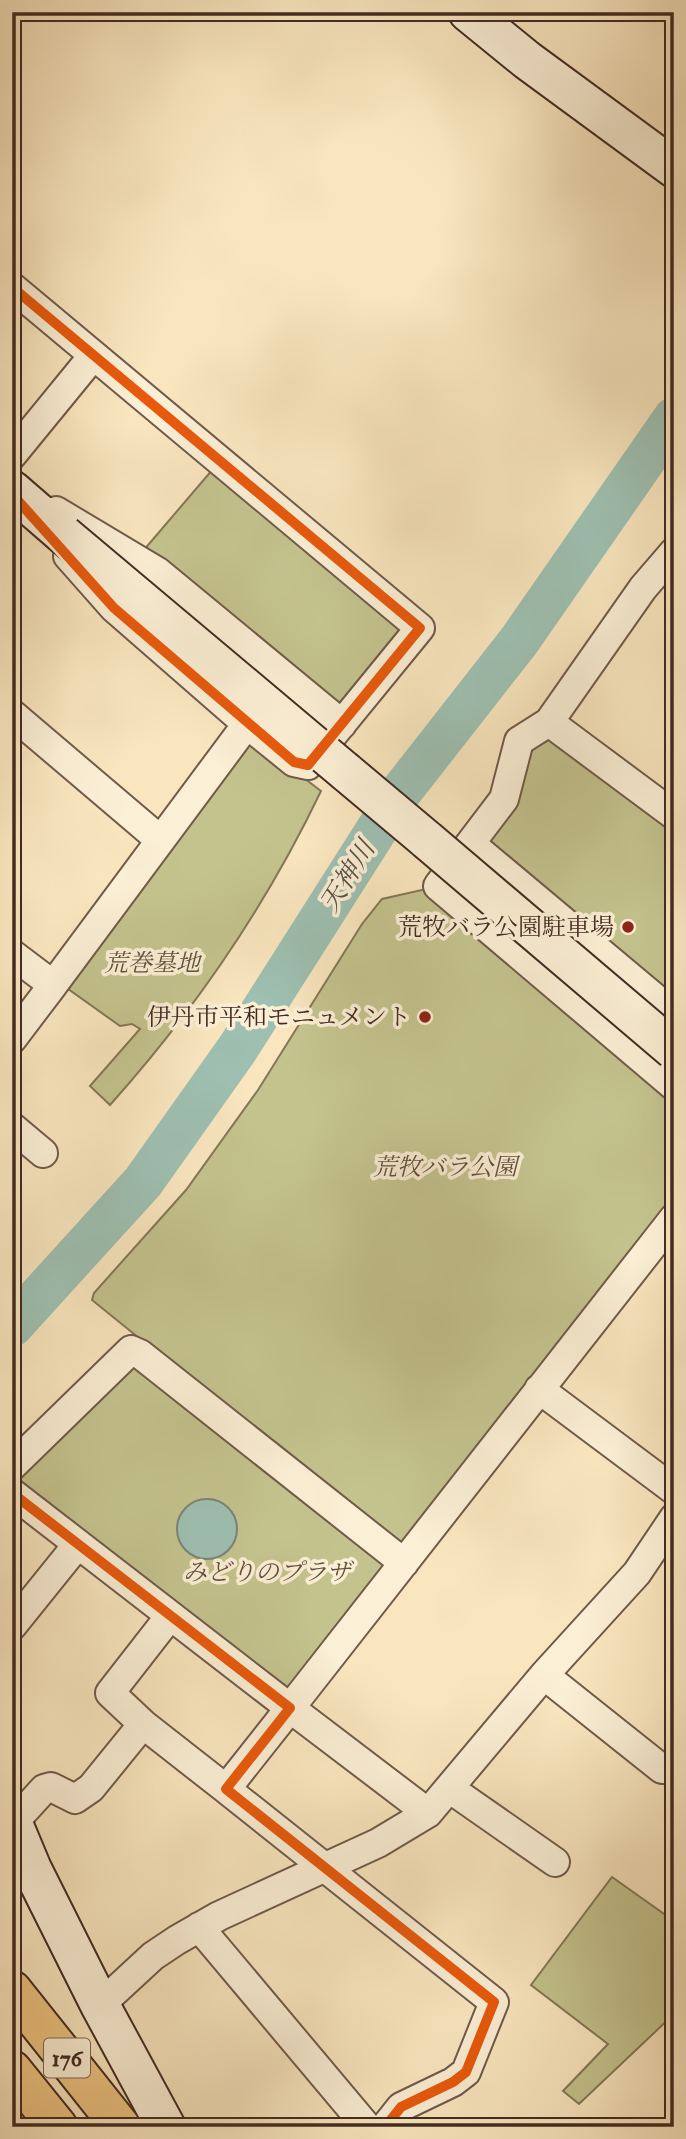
<svg xmlns="http://www.w3.org/2000/svg" width="686" height="2139" viewBox="0 0 686 2139" font-family="'IM FELL Double Pica','Noto Serif JP',serif">
	<style>
		.green { fill: #c4c38e; stroke: #837758; stroke-width: 2 }
		.water { fill: #9ec0b2; stroke: #798479; stroke-width: 2 }
		.lines { fill: none; stroke-linecap: round; stroke-linejoin: round }
		.river { stroke: #9ec0b2; stroke-width: 42 }
		.street-casing { stroke: #705a4a; stroke-width: 32 }
		.secondary-casing { stroke: #422b23; stroke-width: 42 }
		.highway-casing { stroke: #422b23; stroke-width: 42 }
		.street { stroke: #fbefd5; stroke-width: 28 }
		.secondary { stroke: #fbefd5; stroke-width: 38 }
		.highway { stroke: #ecc380; stroke-width: 38 }
		.secondary-bridge-casing { stroke: #422b23; stroke-width: 42; stroke-linecap: butt }
		.secondary-bridge { stroke: #fbefd5; stroke-width: 38 }
		.cycleway-casing { stroke: #fbefd5; stroke-width: 15 }
		.cycleway { stroke: #e8590c; stroke-width: 10 }
		.poi-dot { fill: #8f2418; stroke: #fbefd5; stroke-width: 2.5 }
		.labels { text-anchor: middle; stroke-width: 7; stroke-linejoin: round; paint-order: stroke }
		.shield { fill: #fbefd5; stroke: #7a6658; stroke-width: 2 }
		.shield-label { font-size: 23px; font-weight: bold; fill: #422b23 }
		.poi-label { font-size: 24px; fill: #422b23; stroke: #fbefd5; text-anchor: end }
		.park-label { font-size: 24px; font-style: italic; fill: #62513e; stroke: #fbefd5 }
		.water-label { font-size: 26px; font-style: italic; fill: #595047; stroke: #fbefd5 }
	</style>
	<rect width="100%" height="100%" fill="#f9e6bf"/>
	<filter id="stains"><feTurbulence type="fractalNoise" baseFrequency=".00286" numOctaves="4"/><feColorMatrix values="0 0 0 0 .2 0 0 0 0 .09 0 0 0 0 .02 0 0 0 .5 -.17"/></filter>
	<radialGradient id="worn" r=".72"><stop offset=".6" stop-color="#630" stop-opacity="0"/><stop offset="1" stop-color="#630" stop-opacity=".3"/></radialGradient>
	<!-- green -->
	<path class="green" d="M213,469L404,630L335,712L143,551Z
		M546,732L674,827V1004L489,849L484,834L524,744Z
		M253,739L321,791C267,904 194,1011 110,1105L90,1086L140,1029L132,1024L120,1026L64,986Z
		M426,889L674,1099V1198L402,1543H392L92,1300L94,1293L186,1190L258,1090L362,924L382,899Z
		M130,1363L390,1559L293,1690L281,1691L20,1486L19,1471Z
		M612,1877L674,1921V2014L579,2104L563,2091L608,2044L531,1985Z"/>
	<!-- water -->
	<path class="water" d="M177 1529a30 30 0 1 1 60 0a30 30 0 1 1-60 0Z"/>
	<g class="lines">
		<!-- river -->
		<path class="river" d="M12,1326L143,1182L238,1048L400,793L519,641L674,418"/>
		<defs>
			<path id="street" d="M12,287L420,628L308,765L294,762L247,724L114,608L68,556
				M12,455L93,356
				M56,511L158,572L342,724
				M674,552L643,588L549,722L519,741L504,799L438,886L674,1086
				M12,714L159,839
				M549,722L674,815
				M471,844L674,1014
				M12,954L53,985L12,1039
				M53,985L247,724
				M12,1127L43,1153
				M539,1389L674,1490
				M12,1466L131,1350L140,1354L404,1563
				M12,1493L290,1708L226,1789L494,2002L466,2072L453,2082L401,2107L385,2127
				M170,1616L110,1693L143,1724L226,1789
				M12,1626L78,1544
				M544,1675L637,1573L674,1518
				M449,1788L555,1862
				M428,1813L290,1708L674,1218
				M13,1823L44,1789L51,1787L75,1799L91,1788L143,1724
				M199,1927L367,2127
				M100,2005L153,1956L177,1940L219,1916L378,1843L428,1813L544,1675L662,1769H670L674,1764"/>
			<path id="secondary" d="M468,12L527,60L674,168
				M12,490L64,535
				M346,772L427,840
				M12,1821L32,1869L100,2005L166,2127"/>
			<path id="highway" d="M12,1990L121,2127
				M12,2070L58,2127"/>
		</defs>
		<!-- street casing -->
		<use href="#street" class="street-casing"/>
		<!-- secondary casing -->
		<use href="#secondary" class="secondary-casing"/>
		<!-- highway casing -->
		<use href="#highway" class="highway-casing"/>
		<!-- street -->
		<use href="#street" class="street"/>
		<!-- secondary -->
		<use href="#secondary" class="secondary"/>
		<!-- highway -->
		<use href="#highway" class="highway"/>
		<defs>
			<path id="secondary-bridge" d="M64,535L346,772
				M427,840L674,1050"/>
		</defs>
		<!-- secondary-bridge casing -->
		<use href="#secondary-bridge" class="secondary-bridge-casing"/>
		<!-- secondary-bridge -->
		<use href="#secondary-bridge" class="secondary-bridge"/>
		<defs>
			<path id="cycleway" d="M12,287L420,628L308,765L294,762L114,608L12,494
				M12,1493L290,1708L226,1789L494,2002L466,2072L453,2082L401,2107L385,2127"/>
		</defs>
		<!-- cycleway casing -->
		<use href="#cycleway" class="cycleway-casing"/>
		<!-- cycleway -->
		<use href="#cycleway" class="cycleway"/>
	</g>
	<!-- markers -->
	<g class="poi-dot">
		<circle cx="628" cy="927" r="7"/>
		<circle cx="425" cy="1017" r="7"/>
	</g>
	<g class="labels">
		<!-- shield labels -->
		<rect class="shield" x="44" y="2038.5" width="46" height="39" rx="5"/>
		<g class="shield-label">
			<text x="67" y="2066">176</text>
		</g>
		<!-- poi labels -->
		<g class="poi-label">
			<text x="614" y="935">荒牧バラ公園駐車場</text>
			<text x="411" y="1025">伊丹市平和モニュメント</text>
		</g>
		<!-- park labels -->
		<g class="park-label">
			<text x="152" y="971">荒巻墓地</text>
			<text x="445" y="1175">荒牧バラ公園</text>
			<text x="267" y="1580">みどりのプラザ</text>
		</g>
		<!-- water labels -->
		<g class="water-label">
			<text transform="translate(347 876) rotate(-58)" y="9">天神川</text>
		</g>
	</g>
	<!-- margin -->
	<rect width="686" height="2139" fill="none" stroke="#f9e6bf" stroke-width="42"/>
	<rect x="14" y="14" width="658" height="2111" fill="none" stroke="#422b23" stroke-width="3.5"/>
	<rect x="21" y="21" width="644" height="2097" fill="none" stroke="#422b23" stroke-width="2"/>
	<rect width="100%" height="100%" filter="url(#stains)"/>
	<rect width="100%" height="100%" fill="url(#worn)"/>
</svg>
